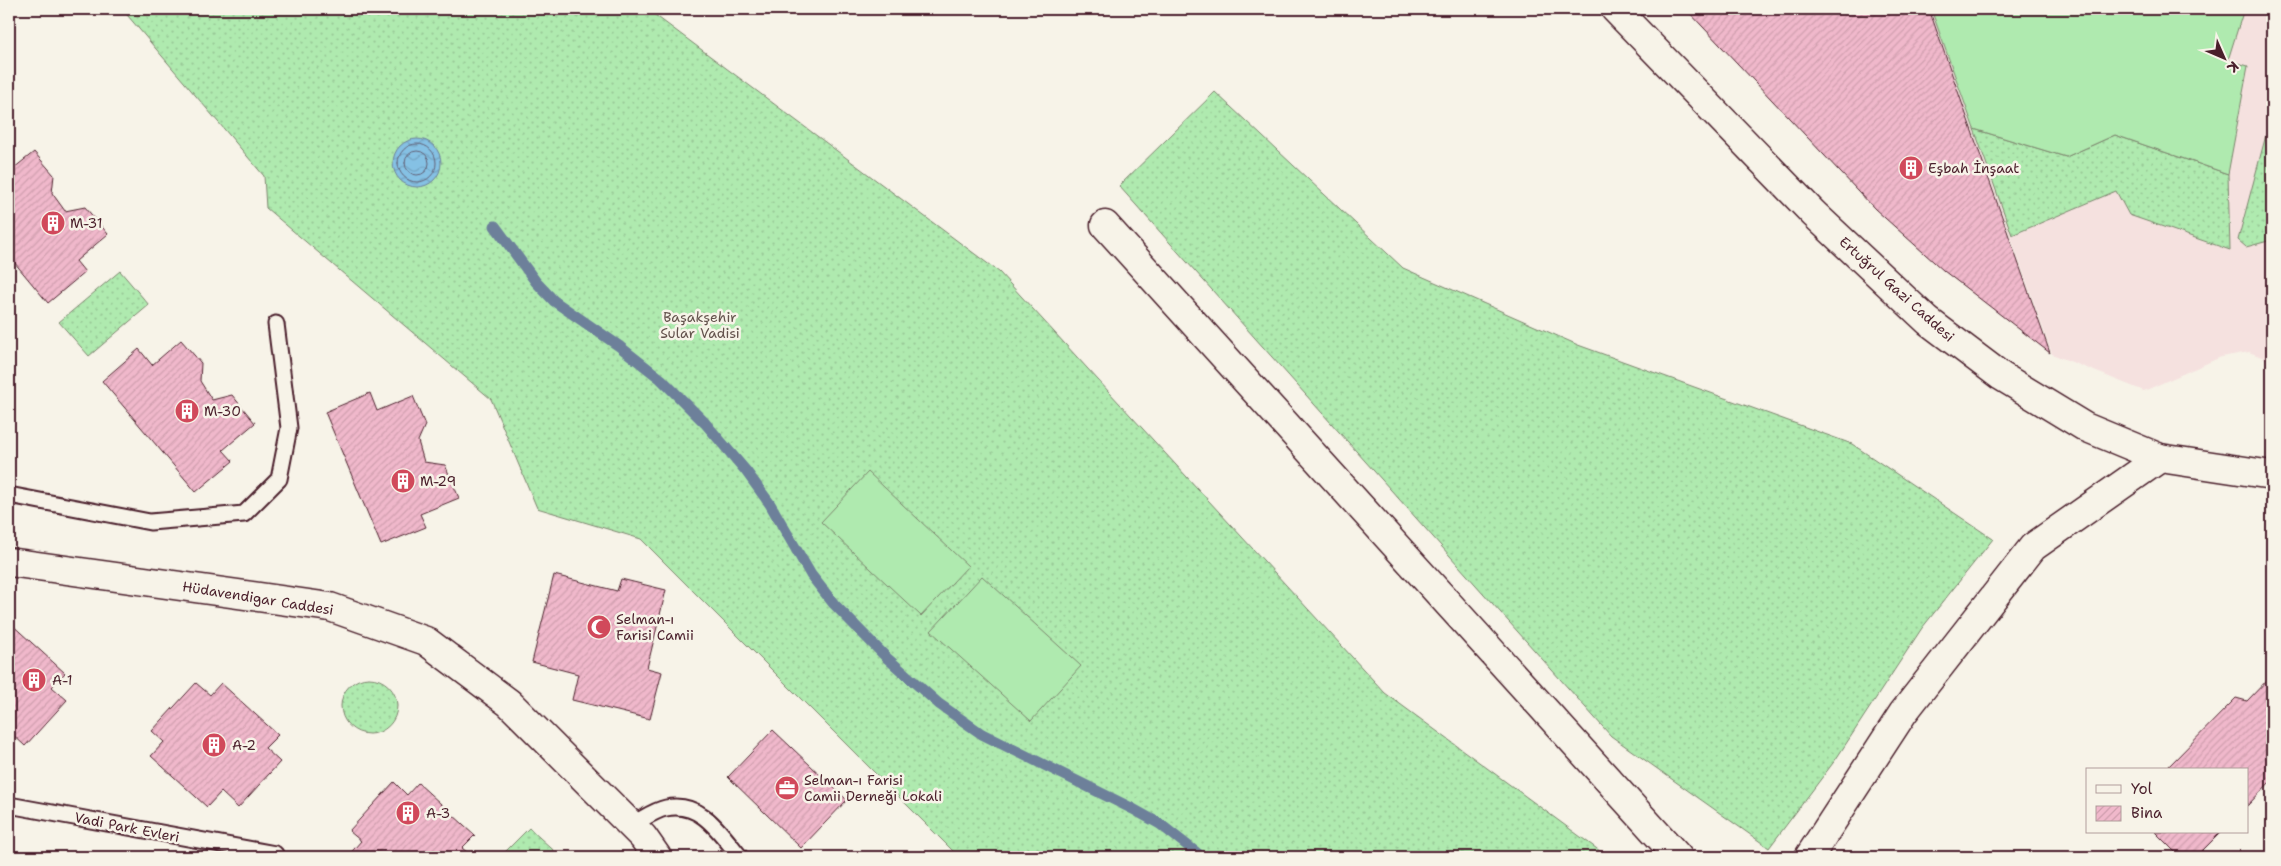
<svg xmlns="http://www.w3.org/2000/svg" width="2281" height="866" viewBox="0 0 2281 866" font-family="'Shantell Sans',sans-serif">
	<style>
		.built { fill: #f5e1df }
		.grass { fill: url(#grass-dots); stroke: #7c846d }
		.garden { fill: #afeaaf; stroke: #7c846d }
		.water { fill: url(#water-waves); stroke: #6d809a }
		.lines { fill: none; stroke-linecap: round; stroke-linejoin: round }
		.shore { stroke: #626075; stroke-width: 1 }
		.stream { stroke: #6d809a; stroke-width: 11 }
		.building { fill: url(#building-hatch); stroke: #4a1f2b }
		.lane-casing { stroke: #4a1f2b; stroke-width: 19 }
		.street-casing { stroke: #4a1f2b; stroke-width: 31 }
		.secondary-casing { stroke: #4a1f2b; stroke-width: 31 }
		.lane { stroke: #f7f3e8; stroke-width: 15 }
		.street { stroke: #f7f3e8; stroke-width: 28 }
		.secondary { stroke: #f7f3e8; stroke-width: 28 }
		.labels { text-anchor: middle; stroke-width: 5; stroke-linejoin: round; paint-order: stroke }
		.poi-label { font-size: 14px; fill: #4a1f2b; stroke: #f7f3e8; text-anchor: start }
		.street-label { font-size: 14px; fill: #4a1f2b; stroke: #f7f3e8 }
		.park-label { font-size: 14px; fill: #63524c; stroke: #f7f3e8 }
	</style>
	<defs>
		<pattern id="grass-dots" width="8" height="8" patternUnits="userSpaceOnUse" patternTransform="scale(1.25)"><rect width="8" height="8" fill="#afeaaf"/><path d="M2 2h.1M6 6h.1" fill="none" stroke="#98c897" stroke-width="1.8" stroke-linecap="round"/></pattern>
		<pattern id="water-waves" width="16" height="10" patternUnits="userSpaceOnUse" patternTransform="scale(1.25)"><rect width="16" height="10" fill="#85c1e4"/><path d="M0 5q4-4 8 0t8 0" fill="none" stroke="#74a5c4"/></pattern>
		<pattern id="building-hatch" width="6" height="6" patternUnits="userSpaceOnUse" patternTransform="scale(1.25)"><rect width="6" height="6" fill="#f0b8cb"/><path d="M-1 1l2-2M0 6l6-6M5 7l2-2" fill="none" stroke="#cf9eae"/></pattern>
	</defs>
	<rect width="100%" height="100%" fill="#f7f3e8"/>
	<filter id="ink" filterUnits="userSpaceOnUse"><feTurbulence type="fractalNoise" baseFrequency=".02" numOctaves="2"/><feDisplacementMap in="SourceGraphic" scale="10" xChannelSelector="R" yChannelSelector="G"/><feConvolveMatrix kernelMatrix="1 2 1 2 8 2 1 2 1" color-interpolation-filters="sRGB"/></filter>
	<g filter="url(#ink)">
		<!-- built -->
		<path class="built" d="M1930,9H2272V361L2249,352L2221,357L2144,391L2052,354Z"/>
		<!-- grass -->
		<path class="grass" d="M122,9H647L999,272L1385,693L1608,857H959L641,539L537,508L491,399L266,208L264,176Z
			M1215,92L1403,268L1578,345L1852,444L1993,539L1922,628L1836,759L1769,848L1611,736L1119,186Z
			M2272,119V240L2246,247L2238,240L2270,120Z
			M1974,129L2066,157L2115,135L2228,174L2230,250L2129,215L2116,191L2012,235Z
			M120,271L149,305L89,356L59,322Z
			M341 706a28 28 0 1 1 56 0a28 28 0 1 1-56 0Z
			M529,828L561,857H500Z"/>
		<!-- garden -->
		<path class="garden" d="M1931,9H2244L2228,60L2248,66L2228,174L2115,135L2066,157L1974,129Z
			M868,472L968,566L921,616L821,522Z
			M982,576L1081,666L1031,721L931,631Z"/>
		<!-- water -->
		<path class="water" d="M393 163a24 24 0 1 1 48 0a24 24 0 1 1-48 0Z"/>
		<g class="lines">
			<!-- shore -->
			<path class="shore" d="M398 163a19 19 0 1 1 38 0a19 19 0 1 1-38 0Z
				M405 163a12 12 0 1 1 24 0a12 12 0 1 1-24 0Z"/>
			<!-- stream -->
			<path class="stream" d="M495,226L536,282L554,301L619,346L661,379L705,423L746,471L770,504L811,575L834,604L887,658L939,704L982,734L1133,809L1160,824L1202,857"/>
		</g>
		<!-- building -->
		<path class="building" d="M1686,9H1929L2050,353L1944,271L1875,209Z
			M34,152L54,175L52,193L65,211L85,207L108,234L76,261L85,272L48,303L9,256V172Z
			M181,340L201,363L200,381L212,400L232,395L255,423L223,450L233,461L196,492L102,381L139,349L152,365Z
			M370,393L377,411L413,396L425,425L418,441L424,462L445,465L459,498L420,514L426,527L381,545L325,412Z
			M554,575L617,591L621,579L666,590L647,668L662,672L650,719L572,700L578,674L532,662Z
			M9,622L65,673L52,687L67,700L25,746L9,731Z
			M2272,675V780L2247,806V770H2165L2236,698L2247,701Z
			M196,683L210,695L221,683L278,735L265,748L280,762L238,808L221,792L207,807L151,756L164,742L152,731Z
			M773,730L847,800L801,848L728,777Z
			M394,782L407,795L418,783L475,835L462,848L473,857H350L348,856L361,841L349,831Z
			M2155,832H2221L2196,857H2180Z"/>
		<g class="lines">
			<defs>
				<path id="lane" d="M9,495L150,522L244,514L279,479L289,428L276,324
					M9,805L275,854
					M631,825C641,820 655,810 666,808C702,801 720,833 740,857"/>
				<path id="street" d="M1105,225L1678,857
					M1809,857L1903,713L2033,547L2160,458"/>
				<path id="secondary" d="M1615,9L1814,214L1928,321L2001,376L2085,427L2160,458L2272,475
					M9,562L330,607L426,641L509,703L643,837L657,857"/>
			</defs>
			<!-- lane casing -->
			<use href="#lane" class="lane-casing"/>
			<!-- street casing -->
			<use href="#street" class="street-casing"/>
			<!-- secondary casing -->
			<use href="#secondary" class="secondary-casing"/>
			<!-- lane -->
			<use href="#lane" class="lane"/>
			<!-- street -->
			<use href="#street" class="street"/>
			<!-- secondary -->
			<use href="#secondary" class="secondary"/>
		</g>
	</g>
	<!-- icons -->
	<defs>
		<symbol id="building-disc" viewBox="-11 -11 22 22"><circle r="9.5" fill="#d1495b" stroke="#f7f3e8"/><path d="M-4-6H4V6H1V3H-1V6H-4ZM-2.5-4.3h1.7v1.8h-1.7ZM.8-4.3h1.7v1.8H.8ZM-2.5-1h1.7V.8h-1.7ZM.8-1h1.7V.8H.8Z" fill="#fff"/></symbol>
		<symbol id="mosque-disc" viewBox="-11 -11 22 22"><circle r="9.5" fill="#d1495b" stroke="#f7f3e8"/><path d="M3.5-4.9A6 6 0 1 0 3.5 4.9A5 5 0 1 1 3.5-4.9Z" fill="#fff"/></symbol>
		<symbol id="office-disc" viewBox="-11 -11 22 22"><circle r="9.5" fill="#d1495b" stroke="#f7f3e8"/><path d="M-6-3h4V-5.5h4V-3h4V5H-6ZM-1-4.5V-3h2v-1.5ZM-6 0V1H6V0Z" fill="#fff"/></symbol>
	</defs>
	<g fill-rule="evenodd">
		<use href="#building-disc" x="1897" y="154" width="28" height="28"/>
		<use href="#building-disc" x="39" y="209" width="28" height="28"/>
		<use href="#building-disc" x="173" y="397" width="28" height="28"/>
		<use href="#building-disc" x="389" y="467" width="28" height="28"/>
		<use href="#mosque-disc" x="585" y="613" width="28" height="28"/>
		<use href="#building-disc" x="20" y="666" width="28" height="28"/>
		<use href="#building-disc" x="200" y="731" width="28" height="28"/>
		<use href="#office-disc" x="773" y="774" width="28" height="28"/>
		<use href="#building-disc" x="394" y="799" width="28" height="28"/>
	</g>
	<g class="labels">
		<!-- poi labels -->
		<g class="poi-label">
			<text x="1928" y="173">Eşbah İnşaat</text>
			<text x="70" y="228">M-31</text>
			<text x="204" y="416">M-30</text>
			<text x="420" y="486">M-29</text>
			<text x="616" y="624">Selman-ı<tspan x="616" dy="16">Farisi Camii</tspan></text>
			<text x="52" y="685">A-1</text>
			<text x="232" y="750">A-2</text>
			<text x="804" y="785">Selman-ı Farisi<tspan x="804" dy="16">Camii Derneği Lokali</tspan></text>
			<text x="426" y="818">A-3</text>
		</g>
		<!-- street labels -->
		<g class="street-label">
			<text transform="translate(1897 289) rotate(42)" y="5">Ertuğrul Gazi Caddesi</text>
			<text transform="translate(258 598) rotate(9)" y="5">Hüdavendigar Caddesi</text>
			<text transform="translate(127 827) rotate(11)" y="5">Vadi Park Evleri</text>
		</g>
		<!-- park labels -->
		<g class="park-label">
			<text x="700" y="322">Başakşehir<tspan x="700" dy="16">Sular Vadisi</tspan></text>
		</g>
	</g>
	<!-- margin -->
	<rect width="2281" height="866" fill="none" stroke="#f7f3e8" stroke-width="30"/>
	<rect x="15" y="15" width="2251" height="836" fill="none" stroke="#4a1f2b" stroke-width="2" filter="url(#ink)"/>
	<!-- legend -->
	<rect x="2086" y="768" width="162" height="65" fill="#f7f3e8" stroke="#b29e9c"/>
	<rect x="2096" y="785" width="25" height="8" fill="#f7f3e8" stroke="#b29e9c"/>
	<text x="2131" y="794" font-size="15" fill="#4a1f2b">Yol</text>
	<rect x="2096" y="806" width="25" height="15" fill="url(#building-hatch)" stroke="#b29e9c"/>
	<text x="2131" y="818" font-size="15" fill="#4a1f2b">Bina</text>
	<!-- north arrow -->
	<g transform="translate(2224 58) rotate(135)" stroke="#f7f3e8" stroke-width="4" paint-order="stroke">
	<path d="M0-4L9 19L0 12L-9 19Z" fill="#4a1f2b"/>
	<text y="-8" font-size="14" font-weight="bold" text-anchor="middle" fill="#4a1f2b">K</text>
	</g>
</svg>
